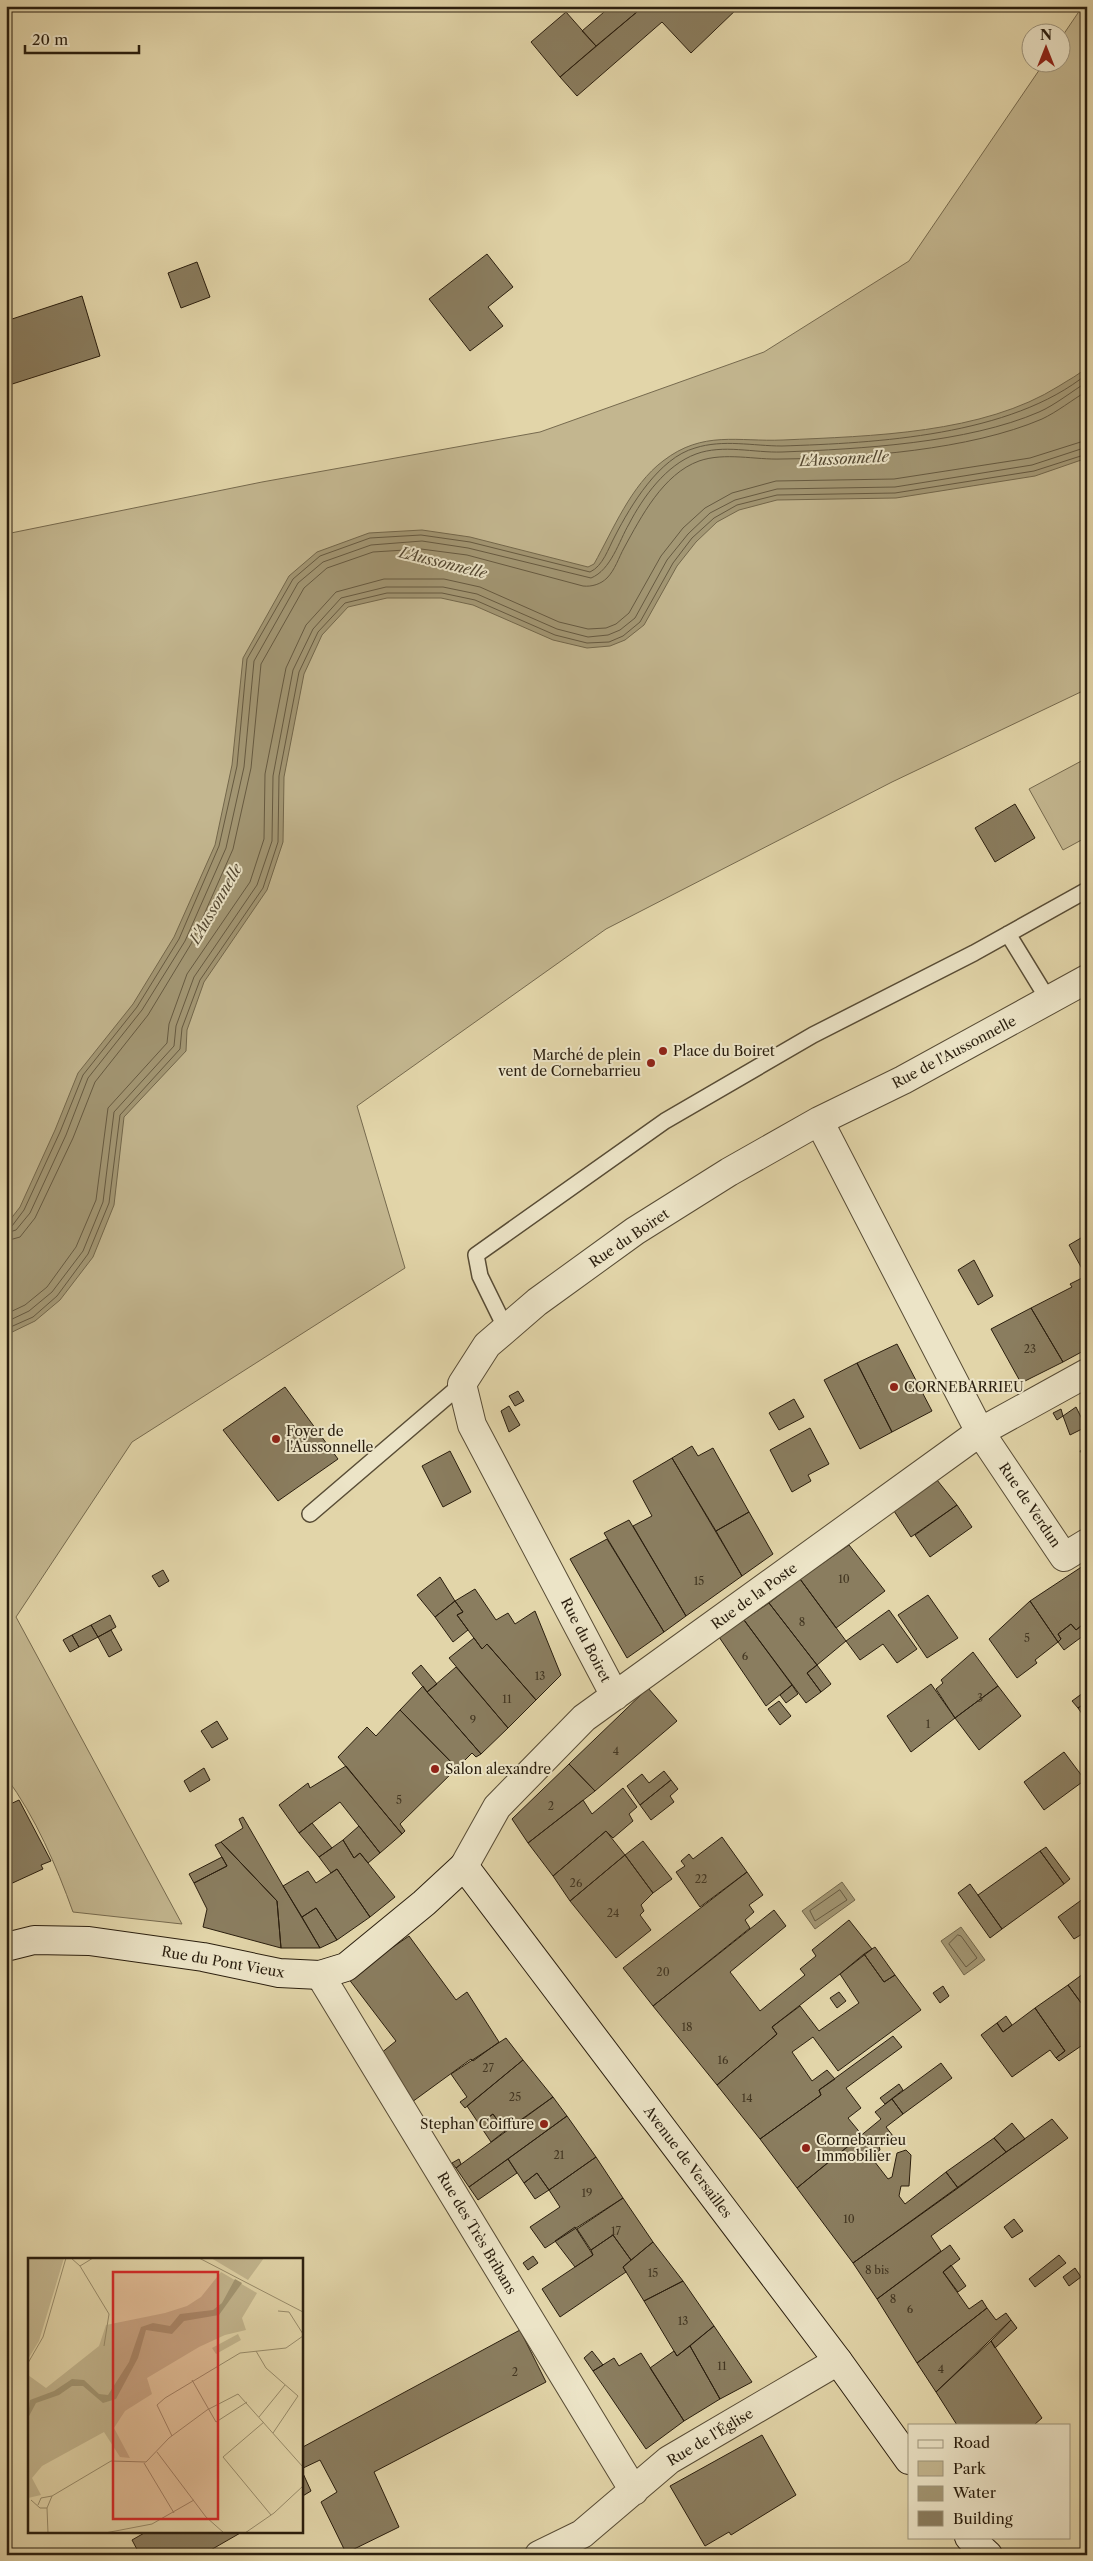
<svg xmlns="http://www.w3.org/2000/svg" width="1093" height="2561" viewBox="0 0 1093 2561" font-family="'Libre Caslon Text',serif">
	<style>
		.green { fill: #c3b68f; stroke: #766a4e }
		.water { fill: #a39774; stroke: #73674b }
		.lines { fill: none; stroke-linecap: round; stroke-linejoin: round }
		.shore { stroke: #665a41; stroke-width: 1 }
		.building { fill: #8a7d5f; stroke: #2a1e0e }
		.lane-casing { stroke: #584c35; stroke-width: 18 }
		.street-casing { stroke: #584c35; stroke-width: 30 }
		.secondary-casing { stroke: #2a1e0e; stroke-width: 30 }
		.lane { stroke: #ece4c7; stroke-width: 15 }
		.street { stroke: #ece4c7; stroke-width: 28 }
		.secondary { stroke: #ece4c7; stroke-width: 28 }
		.poi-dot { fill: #8f2418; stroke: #ece4c7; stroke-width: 2 }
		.labels { text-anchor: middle; stroke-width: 4; stroke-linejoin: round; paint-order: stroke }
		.number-label { font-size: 11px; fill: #423622 }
		.poi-label { font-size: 14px; fill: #2a1e0e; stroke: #ece4c7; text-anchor: start }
		.street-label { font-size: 14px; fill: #2a1e0e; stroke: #ece4c7 }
		.water-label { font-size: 15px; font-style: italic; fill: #544832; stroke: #ece4c7 }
		.inset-road { fill: none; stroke: #988c6b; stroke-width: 1 }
		.view { fill: #d62828; fill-opacity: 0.15; stroke: #d62828; stroke-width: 2.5 }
		.inset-edge { fill: none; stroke: #2a1e0e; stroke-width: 2.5 }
	</style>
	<rect width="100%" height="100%" fill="#e2d5a9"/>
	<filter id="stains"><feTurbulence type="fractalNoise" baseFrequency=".004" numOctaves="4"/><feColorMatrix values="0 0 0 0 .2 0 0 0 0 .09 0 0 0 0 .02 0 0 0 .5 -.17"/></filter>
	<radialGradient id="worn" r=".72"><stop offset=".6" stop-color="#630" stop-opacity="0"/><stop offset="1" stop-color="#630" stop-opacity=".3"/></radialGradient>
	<!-- green -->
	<path class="green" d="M1087,9V689L892,782L606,929L357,1106L405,1268L132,1442L16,1617L182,1924L73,1912C56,1865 36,1818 6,1777V534L262,482L540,432L764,352L909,261L1044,63L1060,62L1061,38L1080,10Z
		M1087,758V837L1063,850L1029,789Z"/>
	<!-- water -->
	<path class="water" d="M1087,367V458L1035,476L896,498L777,500L739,510L717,522L696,542L677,566L644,625L625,640L610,646L587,648L553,640L473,605L441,598H387L348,607L322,635L304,674L284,777L283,842L267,890L204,982L187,1030L186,1051L124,1117L114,1205L93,1257L60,1300L35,1321L6,1335V1225L20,1207L55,1130L78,1073L133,1004L174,937L215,845L232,765L243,658L289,576L317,552L369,533L422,530L470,537L588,567L594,564C613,530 631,485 663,461C703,430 738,442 783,440C871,436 983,434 1059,386C1068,380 1079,375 1087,367Z
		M842,1882L855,1900L815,1929L802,1911Z
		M961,1927L985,1960L964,1975L941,1941Z"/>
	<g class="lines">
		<!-- shore -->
		<path class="shore" d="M6,1227L12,1226L24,1210L60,1132L83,1075L137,1007L179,939L219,846L237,766L247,659L293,579L320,556L370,538L421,535L470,542L590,572C603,566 608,549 615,536C631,505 659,458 695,448C723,439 753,446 782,446C876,443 1011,436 1087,374
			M6,1233L16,1230L30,1213L66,1135L88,1078L142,1010L185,941L226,848L244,767L254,661L298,583L323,562L371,545L422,541L468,548L591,578C611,570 619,541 629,524C643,497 666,465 696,454C723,444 754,453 782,452C860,449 968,443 1039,412C1055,405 1071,392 1087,382
			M6,1241L20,1237L35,1218L73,1138L95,1082L148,1015L191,944L233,849L251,768L261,664L304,588L327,568L373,552L421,549L467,555L583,586C592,587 601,584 607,578C615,570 619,557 624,548C641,517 663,474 699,461C725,452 755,460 782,459C860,458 970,450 1042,419C1057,412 1072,400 1087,391
			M6,1314L25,1305L47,1287L76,1247L96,1200L108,1108L167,1043L169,1024L187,974L250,882L264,839L265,774L286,668L306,625L336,592L384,579H444L480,587L559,622L588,629L606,628L616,624L629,613L661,556L683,528L705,508L732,493L776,481L894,479L1030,458L1087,440
			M6,1322L29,1311L52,1292L83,1251L103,1202L114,1112L174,1046L176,1026L194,977L257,885L272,841L273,776L293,670L313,629L341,598L386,587H443L477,594L557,629L588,637L608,635L620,630L635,618L667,560L688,534L710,513L735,500L777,489L895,487L1032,465L1087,447
			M6,1329L33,1317L57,1296L88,1254L109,1203L120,1115L180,1049L182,1028L200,980L263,888L278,842L279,776L299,672L318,632L345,603L387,593H442L475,600L555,635L587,643L609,642L623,636L640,622L673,563L692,538L714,518L737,505L777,495L895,493L1034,471L1087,454
			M840,1890L847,1900L815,1921L810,1911Z
			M958,1935L961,1936L977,1958L966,1967L949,1944Z"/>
	</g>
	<!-- building -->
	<path class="building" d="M611,6H644L596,46L582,31Z
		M644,6H740L691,53L662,22L577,96L560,77Z
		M566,12L596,46L560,77L531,42Z
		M487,254L513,287L488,307L503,326L470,351L429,299Z
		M197,262L210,297L181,308L168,273Z
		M82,296L100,356L6,386V321Z
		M1015,804L1035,838L995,862L975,828Z
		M1086,1235L1087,1349L1063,1362L1031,1308L1072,1287L1070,1284L1086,1276L1069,1245Z
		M974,1260L993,1296L978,1305L958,1270Z
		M1031,1308L1063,1362L1021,1383L991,1329Z
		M897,1344L932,1411L892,1432L857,1363Z
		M857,1363L892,1432L860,1449L824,1380Z
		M285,1387L338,1459L278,1501L223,1430Z
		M518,1391L524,1401L515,1406L509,1396Z
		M794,1399L804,1417L779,1430L769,1413Z
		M509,1406L520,1425L509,1432L501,1411Z
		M1076,1407L1086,1427L1070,1435L1063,1416Z
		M1061,1409L1063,1416L1057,1420L1053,1413Z
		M810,1428L829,1464L808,1475L811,1481L792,1492L770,1450Z
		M692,1446L698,1456L713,1448L749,1512L716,1531L672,1458Z
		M1087,1447V1461L1080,1451Z
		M450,1451L471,1492L443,1507L422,1466Z
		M672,1458L742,1576L686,1616L633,1526L652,1516L633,1481Z
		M937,1480L957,1505L911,1537L894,1511Z
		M957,1505L972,1527L930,1557L915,1535Z
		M749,1512L773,1554L742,1576L716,1531Z
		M629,1520L686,1616L664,1632L604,1533Z
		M607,1539L664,1632L627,1658L570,1559Z
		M849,1545L885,1591L836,1628L800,1579Z
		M1083,1566L1087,1572V1621L1076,1630L1071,1624L1058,1634L1061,1639L1058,1642L1030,1601Z
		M163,1570L169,1581L159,1587L152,1576Z
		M440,1577L455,1601L435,1617L417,1595Z
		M800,1579L846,1641L817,1665L769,1603Z
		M475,1589L496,1620L508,1613L515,1624L535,1611L561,1675L536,1700L487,1644L482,1649L457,1615L463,1612L455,1601Z
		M928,1595L958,1638L927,1658L898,1615Z
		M455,1601L463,1612L457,1615L468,1630L453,1642L435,1617Z
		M1030,1601L1058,1642L1035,1660L1037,1663L1017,1678L989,1639Z
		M769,1603L817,1665L807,1673L821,1692L806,1703L744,1620Z
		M889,1610L917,1649L897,1663L883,1644L860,1660L846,1641Z
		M110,1615L116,1627L98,1637L91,1625Z
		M744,1620L792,1685L766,1706L719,1637Z
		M1087,1621V1633L1064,1650L1058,1642L1061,1639L1058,1634L1071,1624L1076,1630Z
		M91,1625L98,1637L79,1647L72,1635Z
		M111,1630L122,1650L109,1657L98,1637Z
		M72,1635L79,1647L70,1652L63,1640Z
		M474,1638L482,1649L487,1644L536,1700L508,1728L449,1658Z
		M973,1652L998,1686L955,1718L936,1689L943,1683L941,1680Z
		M421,1665L437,1684L427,1692L412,1673Z
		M817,1665L831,1684L821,1692L807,1673Z
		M456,1667L508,1728L481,1754L427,1692Z
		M931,1684L955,1718L911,1752L887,1716Z
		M792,1685L798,1694L786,1703L780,1695Z
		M423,1686L427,1692L481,1754L476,1757L472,1753L457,1768L400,1710Z
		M998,1686L1021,1716L979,1750L955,1718Z
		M648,1688L677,1721L595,1791L569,1764Z
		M1087,1690V1702L1078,1708L1072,1701Z
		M779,1701L791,1716L780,1725L768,1709Z
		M1087,1702V1721L1078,1708Z
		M400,1710L457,1768L400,1824L405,1831L402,1834L338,1757L367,1727L376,1736Z
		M217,1721L228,1739L212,1748L201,1731Z
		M1064,1752L1085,1780L1044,1810L1024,1782Z
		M569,1764L595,1791L528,1843L512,1819Z
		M346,1766L402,1834L380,1853L340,1802L299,1833L279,1805L308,1783L310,1788Z
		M204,1768L210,1780L190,1792L184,1781Z
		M664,1771L671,1780L640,1805L627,1786L642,1774L649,1783Z
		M671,1780L678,1789L670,1796L674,1802L651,1820L640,1805Z
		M623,1788L637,1807L629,1814L633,1821L613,1838L606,1831L553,1876L528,1843L583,1800L592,1814Z
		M19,1800L51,1861L41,1865L43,1869L6,1886V1806Z
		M243,1817L283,1886L320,1948H281L277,1901L221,1842L243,1828L239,1819Z
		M312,1823L332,1848L319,1857L299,1833Z
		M359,1826L380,1853L368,1863L360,1853L354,1858L343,1840Z
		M606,1831L625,1855L570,1901L553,1876Z
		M722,1837L747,1872L700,1907L676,1872L685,1866L681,1861L689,1854L693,1859Z
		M343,1840L354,1858L360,1853L395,1897L370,1917L337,1869L331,1873L319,1857Z
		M643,1841L672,1879L653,1893L625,1855Z
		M221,1842L277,1901L281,1948L203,1927L207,1909L194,1883L227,1866L215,1845Z
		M1046,1847L1070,1879L1064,1884L1040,1851Z
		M1040,1851L1064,1884L1002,1929L978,1895Z
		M625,1855L653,1893L641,1905L644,1911L640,1915L651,1930L616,1958L570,1901Z
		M222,1857L227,1866L194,1883L189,1874Z
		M337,1869L370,1917L337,1940L316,1908L302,1917L283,1886L308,1871L316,1883Z
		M747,1872L763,1895L749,1905L754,1912L745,1920L750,1928L653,2006L623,1968Z
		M970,1884L1002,1929L990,1938L958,1893Z
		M1087,1896V1931L1074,1939L1058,1917Z
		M316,1908L337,1940L320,1948L302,1917Z
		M774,1910L786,1926L730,1972L760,2011L805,1975L800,1969L816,1956L812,1950L849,1920L872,1949L772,2027L777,2034L717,2085L653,2006Z
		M409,1936L456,2000L467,1992L499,2042L473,2061L471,2059L412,2102L380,2054L396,2041L348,1978Z
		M875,1947L895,1975L884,1982L864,1954Z
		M864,1954L884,1982L895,1975L921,2010L838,2071L813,2037L792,2052L812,2081L827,2070L835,2079L819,2090L821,2095L760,2139L717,2085L777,2034L772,2027L800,2006L819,2031L859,2003L840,1974Z
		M1087,1971V2011L1068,1985Z
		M1068,1985L1087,2011V2042L1059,2061L1056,2058L1065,2051L1035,2008Z
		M943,1986L949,1996L940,2003L933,1993Z
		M839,1992L846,2001L837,2008L830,1998Z
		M1035,2008L1065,2051L1056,2058L1050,2050L1012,2077L981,2035L997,2023L1003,2032Z
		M1006,2016L1012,2025L1003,2032L997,2023Z
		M893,2036L902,2047L846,2088L861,2108L848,2118L862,2135L797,2188L760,2139L821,2095L819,2090Z
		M506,2038L523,2060L465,2108L460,2102L467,2097L451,2074Z
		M523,2060L553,2097L505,2131L493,2114L479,2124L467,2106Z
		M941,2063L952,2078L903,2114L892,2099Z
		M899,2084L903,2090L885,2104L880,2098Z
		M553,2097L567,2116L469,2187L456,2168Z
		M892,2099L903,2114L886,2127L893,2136L879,2146L880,2150L871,2157L888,2179L892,2177L897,2153L906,2150L911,2155L909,2186H901L899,2196L905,2204L946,2172L958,2188L853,2263L797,2188L881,2119L875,2112Z
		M493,2114L505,2131L491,2142L479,2124Z
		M567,2116L596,2157L549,2190L537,2173L524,2183L508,2159Z
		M1052,2119L1068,2138L931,2236L941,2251L877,2299L853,2263Z
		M1012,2123L1025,2139L1006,2152L994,2138Z
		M994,2138L1006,2152L958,2188L946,2172Z
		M596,2157L623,2198L545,2248L530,2227L560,2207L549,2190Z
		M459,2159L461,2164L456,2168L452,2163Z
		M508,2159L517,2173L478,2200L469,2187Z
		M537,2173L549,2190L535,2199L524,2183Z
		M623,2198L653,2242L631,2260L613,2235L591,2250L577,2229Z
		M1014,2219L1023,2231L1012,2238L1004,2227Z
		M575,2227L593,2255L575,2267L555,2241Z
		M613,2235L631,2260L623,2267L626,2272L560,2317L542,2289L593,2255L591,2250Z
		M653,2242L683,2281L644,2301L623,2267Z
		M950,2245L960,2259L943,2272L969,2309L982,2300L987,2308L917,2363L877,2299Z
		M1059,2255L1066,2263L1035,2287L1029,2279Z
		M533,2256L538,2263L528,2270L523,2263Z
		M951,2265L966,2286L958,2292L943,2272Z
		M1075,2268L1081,2277L1069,2286L1063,2277Z
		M683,2281L714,2326L677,2356L644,2301Z
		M987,2308L996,2320L1006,2313L1011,2320L936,2392L917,2363Z
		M1011,2320L1017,2328L995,2348L991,2341Z
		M714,2326L752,2382L720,2399L690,2346Z
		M520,2330L546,2382L374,2472L399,2527L346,2553L321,2502L337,2492L320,2460L301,2469L311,2491L301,2497V2448Z
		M991,2341L1042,2418L1034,2425H957L936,2392Z
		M690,2346L720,2399L684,2421L650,2368L674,2351L677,2356Z
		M592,2351L603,2365L593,2371L584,2358Z
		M641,2353L684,2421L646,2449L593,2371L614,2358L619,2366Z
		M762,2435L796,2495L731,2535L729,2532L705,2546L670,2486Z
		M146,2532H242L202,2555H140L132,2540Z"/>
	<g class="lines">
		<defs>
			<path id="lane" d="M1008,934L1049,1001
				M506,1329L480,1276L476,1255L665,1121L813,1035L974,953L1087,890
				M310,1514L462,1384"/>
			<path id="street" d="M819,1121L980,1432L1064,1557L1087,1543
				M615,1696L472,1425L462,1384L487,1345L537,1302L635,1231L729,1172L819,1121L903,1080L1087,979
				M464,1866L497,1807L584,1718L980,1432L1087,1373
				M320,1975L634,2491
				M539,2555L582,2534L669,2460L838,2361"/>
			<path id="secondary" d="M6,1947L34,1940L89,1941L203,1957L279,1973L320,1975L346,1967L424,1903L464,1866L838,2361L909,2460
				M969,2537L988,2555"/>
		</defs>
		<!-- lane casing -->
		<use href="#lane" class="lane-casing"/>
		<!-- street casing -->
		<use href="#street" class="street-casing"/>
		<!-- secondary casing -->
		<use href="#secondary" class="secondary-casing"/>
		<!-- lane -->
		<use href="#lane" class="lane"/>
		<!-- street -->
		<use href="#street" class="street"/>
		<!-- secondary -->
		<use href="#secondary" class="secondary"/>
	</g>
	<!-- markers -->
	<g class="poi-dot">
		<circle cx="663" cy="1051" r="5"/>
		<circle cx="651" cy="1063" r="5"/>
		<circle cx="894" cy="1387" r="5"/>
		<circle cx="276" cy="1439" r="5"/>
		<circle cx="435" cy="1769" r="5"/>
		<circle cx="544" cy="2124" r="5"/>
		<circle cx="806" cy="2148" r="5"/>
	</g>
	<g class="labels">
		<!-- number labels -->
		<g class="number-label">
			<text x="1030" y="1353">23</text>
			<text x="844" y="1583">10</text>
			<text x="699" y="1585">15</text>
			<text x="802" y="1626">8</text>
			<text x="1027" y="1642">5</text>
			<text x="745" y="1660">6</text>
			<text x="540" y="1680">13</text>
			<text x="980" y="1702">3</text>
			<text x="507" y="1703">11</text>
			<text x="473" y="1724">9</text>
			<text x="928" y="1728">1</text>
			<text x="616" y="1755">4</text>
			<text x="399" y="1804">5</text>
			<text x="551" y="1810">2</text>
			<text x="701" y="1883">22</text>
			<text x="576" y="1887">26</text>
			<text x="613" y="1917">24</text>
			<text x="663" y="1976">20</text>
			<text x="687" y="2031">18</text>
			<text x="723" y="2064">16</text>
			<text x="488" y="2072">27</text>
			<text x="515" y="2101">25</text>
			<text x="747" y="2102">14</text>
			<text x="559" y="2159">21</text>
			<text x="587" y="2197">19</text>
			<text x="849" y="2223">10</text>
			<text x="616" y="2235">17</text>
			<text x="877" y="2274">8 bis</text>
			<text x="653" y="2277">15</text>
			<text x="893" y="2303">8</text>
			<text x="910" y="2313">6</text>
			<text x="683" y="2325">13</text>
			<text x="722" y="2370">11</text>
			<text x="941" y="2373">4</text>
			<text x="515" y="2376">2</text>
		</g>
		<!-- poi labels -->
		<g class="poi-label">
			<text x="673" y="1056">Place du Boiret</text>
			<text x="641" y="1060" text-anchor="end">Marché de plein<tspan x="641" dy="16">vent de Cornebarrieu</tspan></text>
			<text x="904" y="1392">CORNEBARRIEU</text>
			<text x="286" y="1436">Foyer de<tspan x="286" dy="16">l'Aussonnelle</tspan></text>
			<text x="445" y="1774">Salon alexandre</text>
			<text x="534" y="2129" text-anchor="end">Stephan Coiffure</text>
			<text x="816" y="2145">Cornebarrieu<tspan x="816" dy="16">Immobilier</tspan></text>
		</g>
		<!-- street labels -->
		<g class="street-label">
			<text transform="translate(954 1052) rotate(-28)" y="5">Rue de l'Aussonnelle</text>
			<text transform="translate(629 1238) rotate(-34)" y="5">Rue du Boiret</text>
			<text transform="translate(1030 1505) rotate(56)" y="5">Rue de Verdun</text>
			<text transform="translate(754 1596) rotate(-36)" y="5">Rue de la Poste</text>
			<text transform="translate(586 1640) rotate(63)" y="5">Rue du Boiret</text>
			<text transform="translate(223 1962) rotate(10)" y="5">Rue du Pont Vieux</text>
			<text transform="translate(688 2162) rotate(53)" y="5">Avenue de Versailles</text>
			<text transform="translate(477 2233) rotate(59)" y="5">Rue des Très Bribans</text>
			<text transform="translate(710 2437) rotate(-31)" y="5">Rue de l'Église</text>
		</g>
		<!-- water labels -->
		<g class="water-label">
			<text transform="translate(844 459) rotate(-3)" y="5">L'Aussonnelle</text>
			<text transform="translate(443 563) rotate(14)" y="5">L'Aussonnelle</text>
			<text transform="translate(216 904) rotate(-60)" y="5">L'Aussonnelle</text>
		</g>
	</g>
	<!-- overview -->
	<g transform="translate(28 2258)">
		<rect width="275" height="275" fill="#e2d5a9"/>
		<path d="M0,0H36L11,83L0,101ZM183,0H236L220,22ZM193,14L229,35L214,60L218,72L197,77L171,89L119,120L124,136L97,153L86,170L102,200L92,199L76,174L14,208L4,220L13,237L0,240V117L18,130L71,88L78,67L137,55L159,48L173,39ZM210,76L213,82L188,96L184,90Z" fill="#c3b68f"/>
		<path d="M207,21L214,25L191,57L156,63L144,76L118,72L110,100L88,141L75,145L55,128H44L31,137L8,145L0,160L2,142L26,133L44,121L56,122L71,136L80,137L101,104L113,69L125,65L142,68L152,56L185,52L194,45Z" fill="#a39774"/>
		<path class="inset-road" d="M43,0L52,8L81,56L76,88M171,0L275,54M52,8L65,0M250,53L261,54L275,76M228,93L238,110L270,138L245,175M0,105L15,79L38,0M164,122L188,164L219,144M231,159L257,127M236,164L195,199L243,257M144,178L129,147L137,140L212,95L258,90L275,78M129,194L178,259L196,275M116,205L146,255M3,242L12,250H19M10,247L13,240L24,238L83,203L118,204L141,180L179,152L210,136L275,209M20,275L19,250L24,238M77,275L124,266L166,242M217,275L246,255L275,228"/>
		<path class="view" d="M85,14H190V261H85Z"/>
		<rect width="275" height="275" class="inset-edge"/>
	</g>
	<!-- margin -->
	<rect width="1093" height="2561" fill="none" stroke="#e2d5a9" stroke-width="25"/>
	<rect x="8" y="8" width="1078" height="2546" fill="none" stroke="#2a1e0e" stroke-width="2.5"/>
	<rect x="12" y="12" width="1068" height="2536" fill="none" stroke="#2a1e0e"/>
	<!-- legend -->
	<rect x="908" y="2424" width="162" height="115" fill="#ece4c7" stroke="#9e957d"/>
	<rect x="918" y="2440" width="25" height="8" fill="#ece4c7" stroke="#9e957d"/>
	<text x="953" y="2448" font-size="15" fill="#2a1e0e">Road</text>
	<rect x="918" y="2461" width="25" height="15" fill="#c3b68f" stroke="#9e957d"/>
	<text x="953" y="2474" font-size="15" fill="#2a1e0e">Park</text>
	<rect x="918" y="2486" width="25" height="15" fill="#a39774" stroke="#9e957d"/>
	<text x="953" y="2498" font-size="15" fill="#2a1e0e">Water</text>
	<rect x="918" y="2511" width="25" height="15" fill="#8a7d5f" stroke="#9e957d"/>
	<text x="953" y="2524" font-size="15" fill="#2a1e0e">Building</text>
	<!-- north arrow -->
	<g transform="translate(1046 48)"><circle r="24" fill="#ece4c7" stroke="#9e957d"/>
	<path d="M0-4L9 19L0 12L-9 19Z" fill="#8f2418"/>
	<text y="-8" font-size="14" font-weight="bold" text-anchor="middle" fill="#2a1e0e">N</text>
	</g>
	<!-- scale -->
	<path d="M25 45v8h114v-8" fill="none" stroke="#2a1e0e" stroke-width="2.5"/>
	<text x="32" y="45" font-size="15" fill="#2a1e0e" stroke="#ece4c7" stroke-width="4" paint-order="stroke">20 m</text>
	<rect width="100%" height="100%" filter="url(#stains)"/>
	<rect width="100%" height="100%" fill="url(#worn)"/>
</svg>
